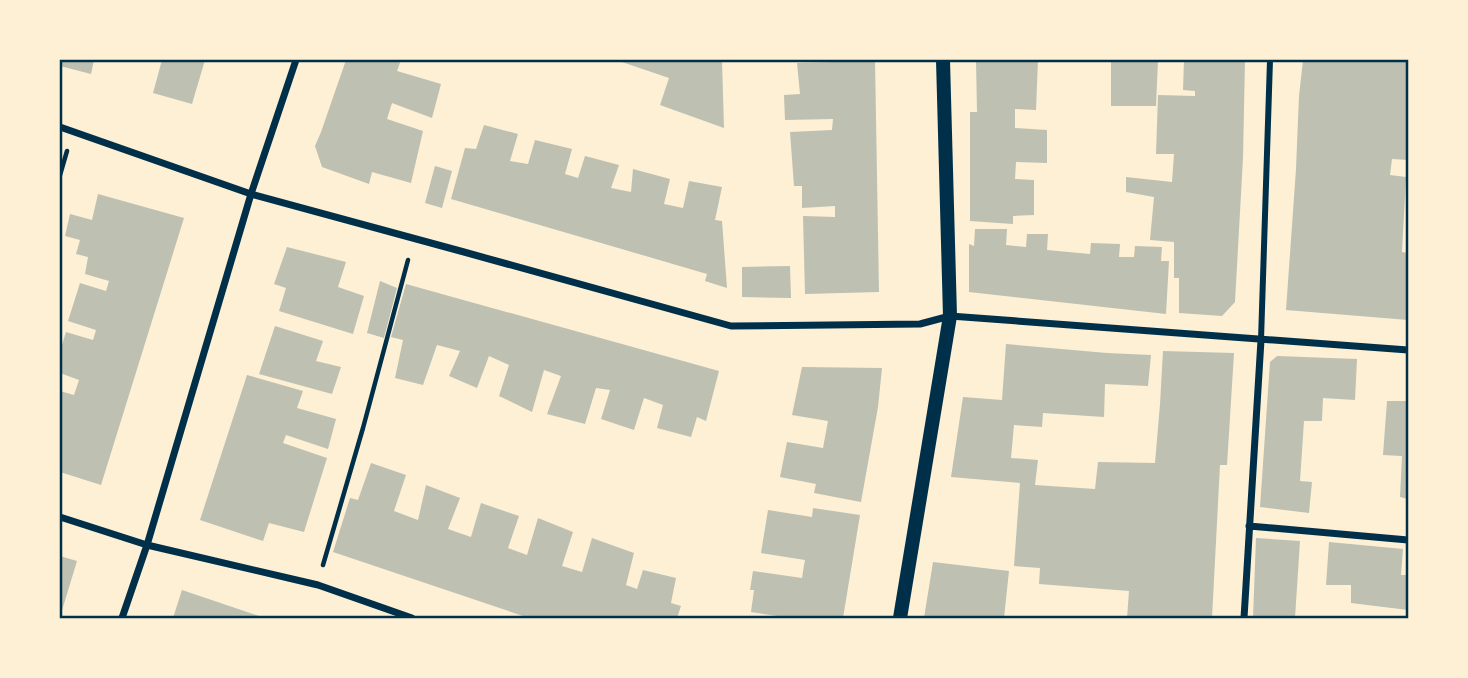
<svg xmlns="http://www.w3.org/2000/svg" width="1468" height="678" viewBox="0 0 1468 678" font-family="Montserrat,sans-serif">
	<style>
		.building { fill: #bec0b2 }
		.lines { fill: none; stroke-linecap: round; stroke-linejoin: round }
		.path { stroke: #003049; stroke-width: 4.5 }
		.pedestrian { stroke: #003049; stroke-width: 6 }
		.minor { stroke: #003049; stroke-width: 7 }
		.secondary { stroke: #003049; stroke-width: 14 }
		.neatline { fill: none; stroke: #003049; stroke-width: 2.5 }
	</style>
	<rect width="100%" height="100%" fill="#fdf0d5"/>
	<!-- building -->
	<path class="building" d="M60,60H94L91,74L60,66Z
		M162,60H205L192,104L153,93Z
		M346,60H401L397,71L441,84L432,118L392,103L387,119L423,131L411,183L372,172L369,184L322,167L315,146L321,132Z
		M616,60H722L724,128L660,105L669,78Z
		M832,60H875L879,292L805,294L803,216L835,217V206L802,208V186H794L790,132L832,130L833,119L785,120L784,95L800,94L797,63L832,62Z
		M976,60H1038L1036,110L1015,109V128L1047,130V163L1016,162L1015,179L1034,180V215L1013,216V224L970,221V112H977Z
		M1111,60H1158L1156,106H1111Z
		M1184,60H1245L1243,158L1235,302L1222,316L1179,313V278H1174V242L1150,240L1154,197L1126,192V177L1172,182L1174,154H1156L1158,95L1195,96V91L1183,90Z
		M1303,60H1408V160L1392,159L1390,175L1406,177L1402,252L1408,253V320L1286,310L1296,169L1299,96Z
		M484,125L518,134L510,161L528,164L535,140L572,149L565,174L578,178L585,156L619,165L611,188L631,192L633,169L670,179L664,204L683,208L689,181L722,187L715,220L722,221L727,288L705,281L707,274L451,199L465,148L476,149Z
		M435,166L452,171L442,208L425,203Z
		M98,194L184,218L101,485L60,472V391L74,395L79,380L60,373V351L66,332L93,340L96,330L68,321L80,283L106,291L109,281L85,274L88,257L76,254L80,240L65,236L70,214L92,220Z
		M975,229H1007L1006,245L1026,247L1027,234H1048L1047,250L1090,254L1091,243L1120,244L1119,257H1134L1135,246L1162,247L1161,261H1169L1166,314L969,292V244L974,246Z
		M287,247L346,262L338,287L364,296L353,334L279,311L286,288L274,284Z
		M790,266L791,298L742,297V267Z
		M380,281L397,288L384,338L367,333Z
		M406,284L719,371L706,421L697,417L691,437L657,428L663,405L644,398L634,430L601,419L610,390L596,388L585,424L547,414L561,376L544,370L532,412L499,396L509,365L489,356L477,388L449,376L460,351L437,345L423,385L395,378L403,340L391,337Z
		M275,326L323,341L316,361L341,367L332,394L259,374Z
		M1006,344L1107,353L1151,355L1148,386L1105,384L1104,417L1043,413L1042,427L1014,425L1011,458L1038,460L1035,485L1095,489L1098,462L1155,463L1160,404L1163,351L1234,353L1227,465H1220L1212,618H1127L1129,591L1039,584L1040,568L1014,566L1020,483L951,477L963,397L1002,400Z
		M1277,356L1357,359L1355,400L1323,398L1322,421H1304L1300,481L1312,482L1309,513L1260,507L1270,362Z
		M802,367L882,368L878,407L861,502L814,493L816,484L780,477L787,442L823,448L828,421L792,415Z
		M247,375L303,391L297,408L336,419L328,449L286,435L283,443L327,458L304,532L269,523L263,541L200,520Z
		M1387,401H1408V499L1400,497L1402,456L1383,455Z
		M371,463L406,475L394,511L418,520L426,485L460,498L448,529L471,537L481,503L519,516L508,548L527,555L538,518L573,532L562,566L582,572L592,538L634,553L626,585L637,589L643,570L676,578L671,603L681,606L677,618H529L333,552L350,498L358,500Z
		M813,508L860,515L843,618H791L751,612L754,590H750L753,571L802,578L804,565L805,560L761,553L768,510L812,517Z
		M1256,538L1300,541L1295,618H1253Z
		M1329,542L1403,549L1401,575H1408V610L1351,603V585H1326Z
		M60,556L77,561L60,617Z
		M933,562L1009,571L1004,618H924Z
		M182,590L265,618H173Z"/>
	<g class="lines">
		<!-- path -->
		<path class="path" d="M60,175L67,151
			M323,565L363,428L408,260"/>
		<!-- pedestrian -->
		<path class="pedestrian" d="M1261,340L1270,60"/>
		<!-- minor -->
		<path class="minor" d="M60,127L251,194L464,252L731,326L920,324L950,316L1408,350
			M60,517L147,545L318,585L412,618
			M1249,526L1408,540
			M122,618L147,545L251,194L296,60
			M1244,618L1261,340"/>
		<!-- secondary -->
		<path class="secondary" d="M900,618L950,316L943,60"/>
	</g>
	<!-- border -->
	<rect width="1468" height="678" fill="none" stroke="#fdf0d5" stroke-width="122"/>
	<rect x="61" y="61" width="1346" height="556" class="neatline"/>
</svg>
